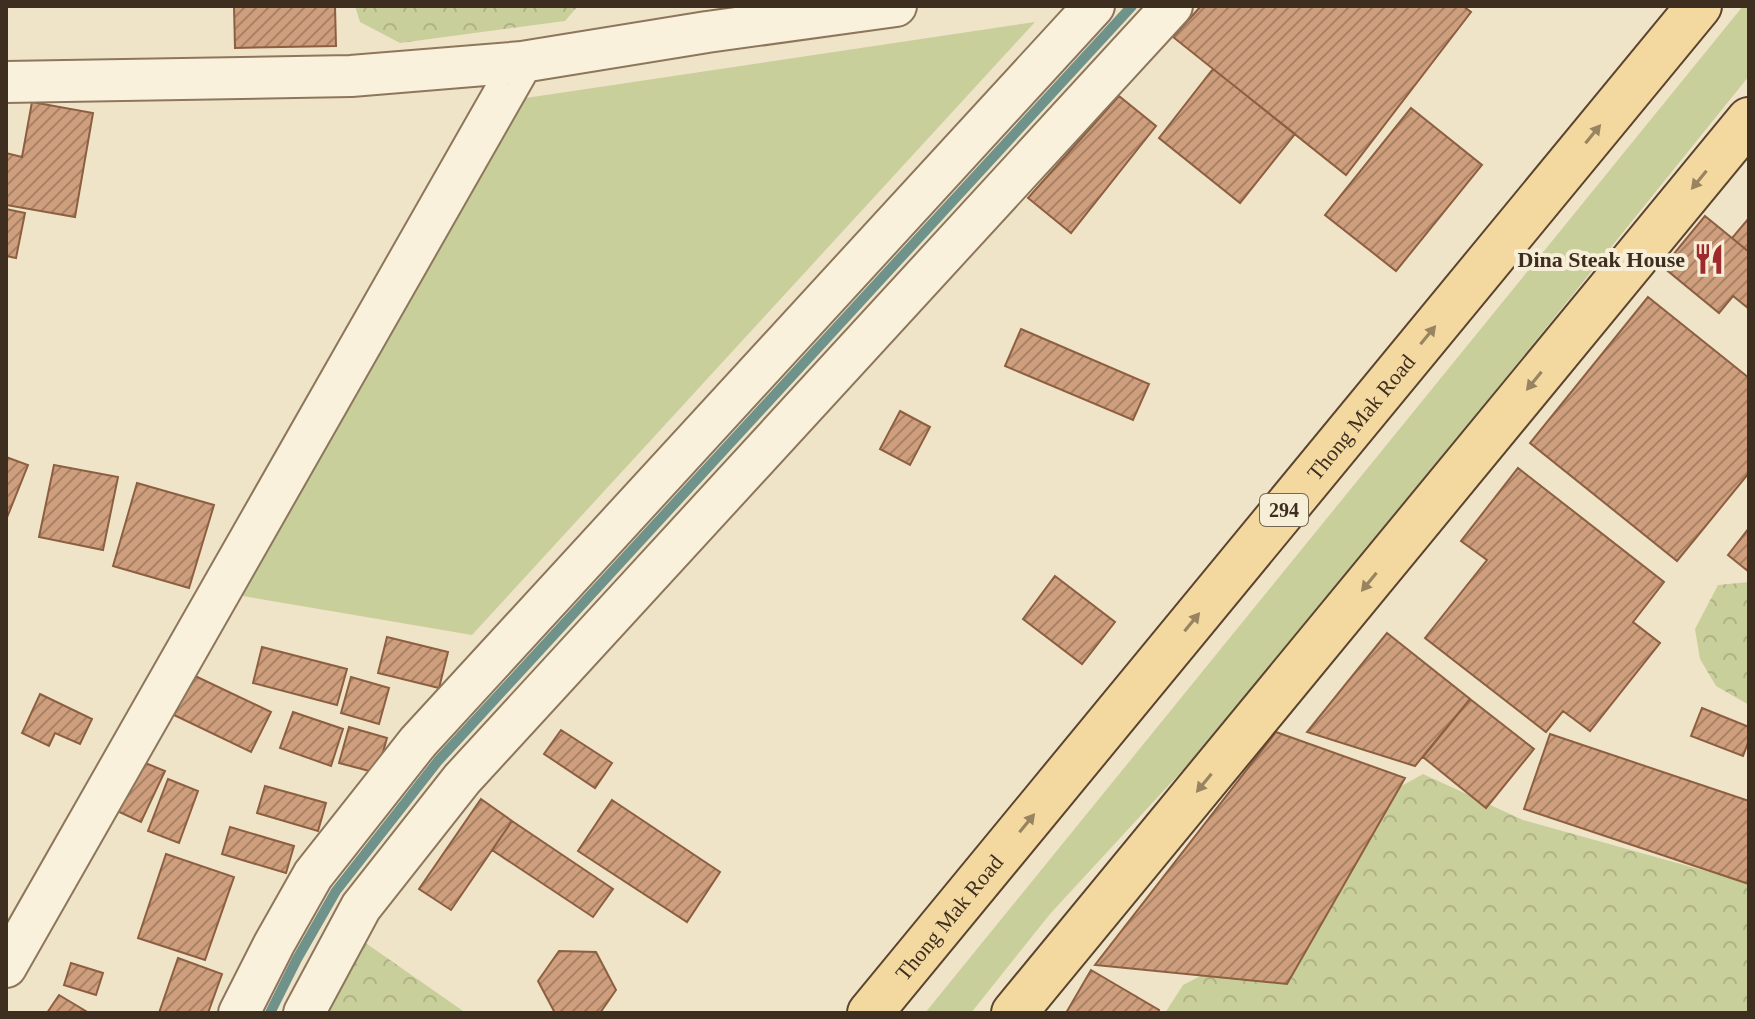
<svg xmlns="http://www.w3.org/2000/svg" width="1755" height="1019" viewBox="0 0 1755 1019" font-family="'Times New Roman',serif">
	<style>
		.green { fill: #c9cf9b }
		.forest { fill: url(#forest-crowns) }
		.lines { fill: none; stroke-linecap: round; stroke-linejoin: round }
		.stream { stroke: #6f938a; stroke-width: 10 }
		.building { fill: url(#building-hatch); stroke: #8d5f41; stroke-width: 2 }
		.minor-casing { stroke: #8d765c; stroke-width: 44 }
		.major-casing { stroke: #5b4430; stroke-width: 48 }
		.minor { stroke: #faf1dc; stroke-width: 40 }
		.major { stroke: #f3d9a0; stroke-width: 44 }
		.oneway { fill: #988460 }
		.labels { text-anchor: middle; stroke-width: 8; stroke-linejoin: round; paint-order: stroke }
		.shield { fill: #f7eed8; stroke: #756857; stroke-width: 2 }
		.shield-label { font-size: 20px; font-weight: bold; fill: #3d2e20 }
		.poi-label { font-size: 22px; font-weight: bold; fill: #3d2e20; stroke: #f7eed8; text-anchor: end }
		.street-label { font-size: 22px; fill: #3d2e20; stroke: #f7eed8 }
	</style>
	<defs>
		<pattern id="forest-crowns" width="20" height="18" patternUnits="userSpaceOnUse" patternTransform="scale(2)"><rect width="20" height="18" fill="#c9cf9b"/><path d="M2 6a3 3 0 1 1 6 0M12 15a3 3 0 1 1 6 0" fill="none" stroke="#aeb285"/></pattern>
		<pattern id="building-hatch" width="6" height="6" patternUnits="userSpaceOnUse" patternTransform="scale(2)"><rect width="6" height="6" fill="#cf9f7d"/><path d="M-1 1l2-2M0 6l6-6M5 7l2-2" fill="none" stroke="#a98266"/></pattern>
	</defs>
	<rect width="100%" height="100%" fill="#f0e4c8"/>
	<!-- green -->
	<path class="green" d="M1743,6H1749V76L1239,709L1050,914L971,1013H925Z
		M1035,22L472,635L237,595L519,99Z"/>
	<!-- forest -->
	<path class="forest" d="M355,6H578L565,21L400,43L360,22Z
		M1749,582V705L1716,686L1700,659L1695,629L1718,585Z
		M1423,774L1523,820L1749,883V1013H1165L1183,985L1264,943L1369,804Z
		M357,937L466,1013H318Z"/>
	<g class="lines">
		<!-- stream -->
		<path class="stream" d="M270,1013L297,959L336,891L438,761L1132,6"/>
	</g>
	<!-- building -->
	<path class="building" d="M234,6H335L336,46L235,48Z
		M1201,6H1463L1471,12L1346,175L1173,37Z
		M1213,69L1295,134L1240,203L1159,138Z
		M1119,96L1156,126L1071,233L1028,198Z
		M32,102L93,113L75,217L6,205V153L22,157Z
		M1411,108L1482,165L1396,271L1325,215Z
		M6,209L25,213L16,258L6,256Z
		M1705,216L1749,252V309L1733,296L1719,313L1663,267Z
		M1749,218V252L1732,238Z
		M1648,297L1749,378V473L1677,561L1530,443Z
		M1021,329L1149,384L1133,420L1005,366Z
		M900,411L930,427L910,465L880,449Z
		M6,457L28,465L6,520Z
		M54,465L118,477L103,550L39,537Z
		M1518,468L1664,582L1633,622L1660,643L1590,731L1563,711L1546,732L1425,638L1487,560L1461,541Z
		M137,483L214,505L189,588L113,566Z
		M1749,528V572L1728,555Z
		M1055,576L1115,622L1082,664L1023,619Z
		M1387,633L1470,699L1415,766L1307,732Z
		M387,637L448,652L439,688L378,673Z
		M262,647L347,669L337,705L253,683Z
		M193,675L271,712L251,752L174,715Z
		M351,677L389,688L379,724L341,713Z
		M40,694L92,719L80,744L55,733L49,746L22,733Z
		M1470,699L1534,749L1486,808L1423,757Z
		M1702,708L1749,727V740L1743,756L1691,736Z
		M293,712L343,729L331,766L280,748Z
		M349,727L387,738L377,773L339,763Z
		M561,730L612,763L595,788L544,754Z
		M1276,732L1405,778L1287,984L1095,965Z
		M1550,734L1749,801V884L1524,809Z
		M138,760L165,771L141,822L115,810Z
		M168,779L198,791L179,843L148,831Z
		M265,786L326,803L318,831L257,813Z
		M481,799L512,821L451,910L419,889Z
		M612,800L720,872L687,922L578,851Z
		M512,821L613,889L593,917L492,850Z
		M230,827L294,846L286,873L222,854Z
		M166,854L234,877L205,960L138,938Z
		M559,951L596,952L616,990L600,1013H555L538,981Z
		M178,958L222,974L208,1013H159Z
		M71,963L103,973L96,995L64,985Z
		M1091,970L1159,1010L1158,1013H1066Z
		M59,995L89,1013H47Z"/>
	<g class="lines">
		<defs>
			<path id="minor" d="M6,82L351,76L522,62L707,32L896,6
				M6,967L522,62
				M239,1013L274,944L313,875L418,742L1094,6
				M304,1013L361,907L462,779L1172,6"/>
			<g id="major">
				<path id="s1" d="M870,1013L1699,6"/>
				<path d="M1014,1013L1749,120"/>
			</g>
		</defs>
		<!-- minor casing -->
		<use href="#minor" class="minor-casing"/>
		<!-- major casing -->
		<use href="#major" class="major-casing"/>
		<!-- minor -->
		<use href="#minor" class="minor"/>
		<!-- major -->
		<use href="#major" class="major"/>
	</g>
	<!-- one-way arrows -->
	<defs><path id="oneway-solid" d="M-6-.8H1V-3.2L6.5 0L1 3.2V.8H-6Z" transform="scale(2)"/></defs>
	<g class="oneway">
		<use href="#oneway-solid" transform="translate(1593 134) rotate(-51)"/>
		<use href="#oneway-solid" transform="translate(1699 180) rotate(129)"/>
		<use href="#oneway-solid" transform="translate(1428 335) rotate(-51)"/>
		<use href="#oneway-solid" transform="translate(1534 381) rotate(129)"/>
		<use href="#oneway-solid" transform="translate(1369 582) rotate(129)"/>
		<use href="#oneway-solid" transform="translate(1192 622) rotate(-51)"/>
		<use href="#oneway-solid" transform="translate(1204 783) rotate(129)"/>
		<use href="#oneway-solid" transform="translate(1027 823) rotate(-51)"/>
	</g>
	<!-- icons -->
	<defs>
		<symbol id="restaurant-bare" viewBox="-9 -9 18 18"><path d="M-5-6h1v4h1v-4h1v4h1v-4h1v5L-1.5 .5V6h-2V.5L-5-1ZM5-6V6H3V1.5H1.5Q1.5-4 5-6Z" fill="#9e2a2b" stroke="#f7eed8" stroke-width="2.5" paint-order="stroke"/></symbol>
	</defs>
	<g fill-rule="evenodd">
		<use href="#restaurant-bare" x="1687" y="237" width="44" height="44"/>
	</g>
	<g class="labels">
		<!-- shield labels -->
		<rect class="shield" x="1260" y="494" width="48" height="32" rx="6"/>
		<g class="shield-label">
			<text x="1284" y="517">294</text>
		</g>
		<!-- poi labels -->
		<g class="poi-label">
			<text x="1685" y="267">Dina Steak House</text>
		</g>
		<!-- street labels -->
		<g class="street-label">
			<text dy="8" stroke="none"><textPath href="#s1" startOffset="772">Thong Mak Road</textPath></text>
			<text dy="8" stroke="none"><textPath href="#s1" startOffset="124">Thong Mak Road</textPath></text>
		</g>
	</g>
	<!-- border -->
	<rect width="1755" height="1019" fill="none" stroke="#3d2e20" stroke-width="16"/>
</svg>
